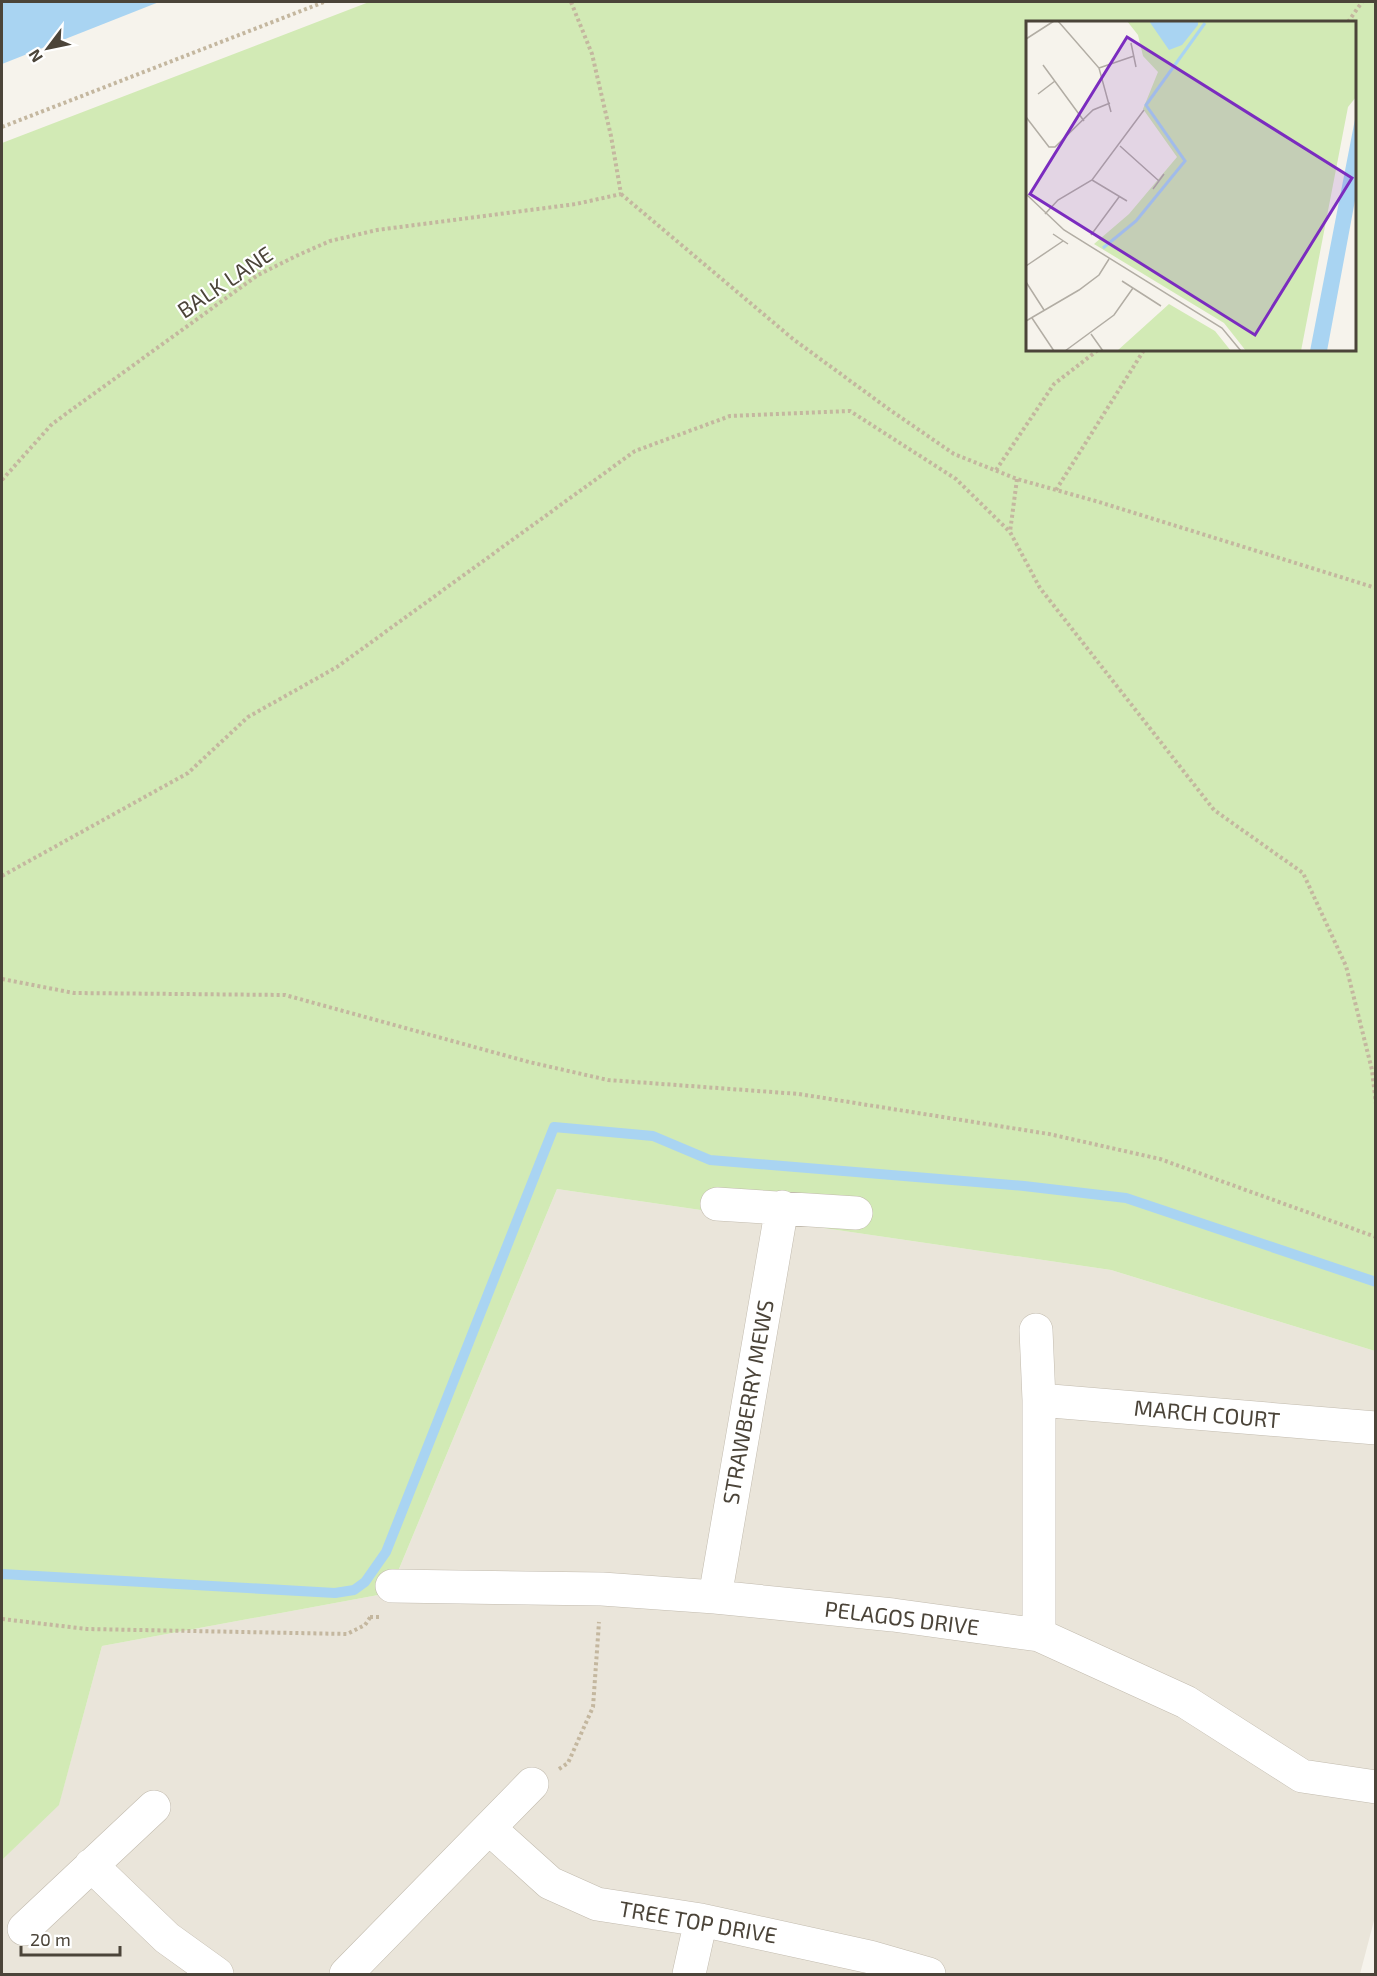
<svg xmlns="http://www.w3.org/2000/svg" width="1377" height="1976" viewBox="0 0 1377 1976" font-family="'Exo 2',sans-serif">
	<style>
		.residential { fill: #eae5da }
		.green { fill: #d2eab5; fill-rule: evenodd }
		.water { fill: #a9d4f2 }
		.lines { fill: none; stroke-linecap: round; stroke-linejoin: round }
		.stream { stroke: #a9d4f2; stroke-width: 10 }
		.street-casing { stroke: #c2bbae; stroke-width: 34 }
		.path { stroke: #c4b79f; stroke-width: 4; stroke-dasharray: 3 3; stroke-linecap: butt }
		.street { stroke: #fff; stroke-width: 33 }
		.labels { text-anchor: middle; stroke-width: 4.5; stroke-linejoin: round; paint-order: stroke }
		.street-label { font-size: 22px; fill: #4b4439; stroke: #fff }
		.inset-river { fill: none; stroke: #a9d4f2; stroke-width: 3 }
		.inset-road { fill: none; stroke: #b2ada4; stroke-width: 1.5 }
		.view { fill: #7b2cbf; fill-opacity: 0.15; stroke: #7b2cbf; stroke-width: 3 }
		.inset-edge { fill: none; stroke: #4b4439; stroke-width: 3 }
	</style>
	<rect width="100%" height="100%" fill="#f6f3ec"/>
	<!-- residential -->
	<path class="residential" d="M557,1189L1111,1270L1375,1351L1376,1913L1360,1974H2V1860L59,1804L102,1646L389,1593Z"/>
	<!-- green -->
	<path class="green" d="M369,2H1375V1351L1111,1270L557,1189L389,1593L102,1646L59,1805L2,1860V143ZM1028,22H1354V350H1028Z"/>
	<!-- water -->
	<path class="water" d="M2,2H159L2,64Z"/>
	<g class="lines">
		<!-- stream -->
		<path class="stream" d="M2,1574L335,1593L354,1590L365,1582L386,1552L554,1127L653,1136L710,1160L1024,1186L1126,1198L1376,1282"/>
		<defs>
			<path id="street" d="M717,1204L856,1213
				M1036,1330L1039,1400V1635
				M1039,1400L1376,1428
				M392,1586L602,1589L715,1597L893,1615L1039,1635L1186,1702L1302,1776L1376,1787
				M715,1597L782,1207
				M489,1828L550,1883L597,1904L701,1920L870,1957L929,1974
				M91,1865L167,1938L217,1974
				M24,1929L154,1807
				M346,1974L532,1784
				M689,1974L701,1920"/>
		</defs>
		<!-- street casing -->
		<use href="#street" class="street-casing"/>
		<!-- path -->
		<path class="path" d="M571,2L592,54L611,136L621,194
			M1348,22L1362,2
			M2,127L324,2
			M621,194L793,339L890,410L954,454L1017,479L1099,502L1376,588
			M996,470L1054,384L1098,350
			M1017,479L1010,532L1040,588L1214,810L1303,873L1346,966L1372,1070L1376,1104
			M2,480L52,424L258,275L296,256L330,241L377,230L576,204L621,194
			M1056,490L1144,350
			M2,876L188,773L248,717L337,667L635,451L730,416L850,411L956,479L1010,532
			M2,979L74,993L285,995L529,1062L608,1080L799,1094L1049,1134L1160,1159L1376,1237
			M370,1617H380
			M2,1619L87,1629L347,1634L365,1625L371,1616
			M559,1769L568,1763L593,1707L599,1622"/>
		<!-- street -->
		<use href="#street" class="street"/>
	</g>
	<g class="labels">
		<!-- street labels -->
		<g class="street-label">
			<text transform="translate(225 282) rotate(-34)" y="8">BALK LANE</text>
			<text transform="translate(748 1402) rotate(-80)" y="8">STRAWBERRY MEWS</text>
			<text transform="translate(1207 1414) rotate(5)" y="8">MARCH COURT</text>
			<text transform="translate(902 1618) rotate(7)" y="8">PELAGOS DRIVE</text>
			<text transform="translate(698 1922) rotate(10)" y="8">TREE TOP DRIVE</text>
		</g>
	</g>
	<!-- overview -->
	<g transform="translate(1026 21)">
		<rect width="330" height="330" fill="#f6f3ec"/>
		<path d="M101,0H330V76L322,86L275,330H220L198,302L68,223L103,193L151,136L117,88L132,51L117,35L112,14ZM143,283L189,310L205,330H91Z" fill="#d2eab5"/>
		<path d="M123,0H172V4L156,24L143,29ZM330,93V174L301,330H284Z" fill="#a9d4f2"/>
		<path class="inset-river" d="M77,227L110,200L159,140L120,84L179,2"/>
		<path class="inset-road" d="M32,0L73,47L85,91M0,18L28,0M105,22L110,46M17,44L58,100M73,47L108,35M12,73L29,60M0,96L23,126H29L67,89L84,82M94,125L133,160M66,159L101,180M127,168L138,153M0,173L38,209L196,307L215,330M19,193L32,179L66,159L118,89M27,213L42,223M65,214L93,176M0,245L37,220M96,260L135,285M0,261L18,289M6,297L28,330M0,300L53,269L73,254L83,238M65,313L77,330M39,330L88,294L107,267"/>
		<path class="view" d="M101,16L326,157L229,314L4,173Z"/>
		<rect width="330" height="330" class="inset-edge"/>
	</g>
	<!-- border -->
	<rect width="1377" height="1976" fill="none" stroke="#4b4439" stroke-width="6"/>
	<!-- north arrow -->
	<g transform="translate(48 48) rotate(238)" stroke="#ffffff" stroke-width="4.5" paint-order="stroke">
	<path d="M0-4.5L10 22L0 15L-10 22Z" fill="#4b4439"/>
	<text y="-9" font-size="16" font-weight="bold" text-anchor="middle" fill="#4b4439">N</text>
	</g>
	<!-- scale -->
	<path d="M21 1946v9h99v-9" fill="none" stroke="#4b4439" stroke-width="3"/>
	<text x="30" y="1946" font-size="18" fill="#4b4439" stroke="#ffffff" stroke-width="4.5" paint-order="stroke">20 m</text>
</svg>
